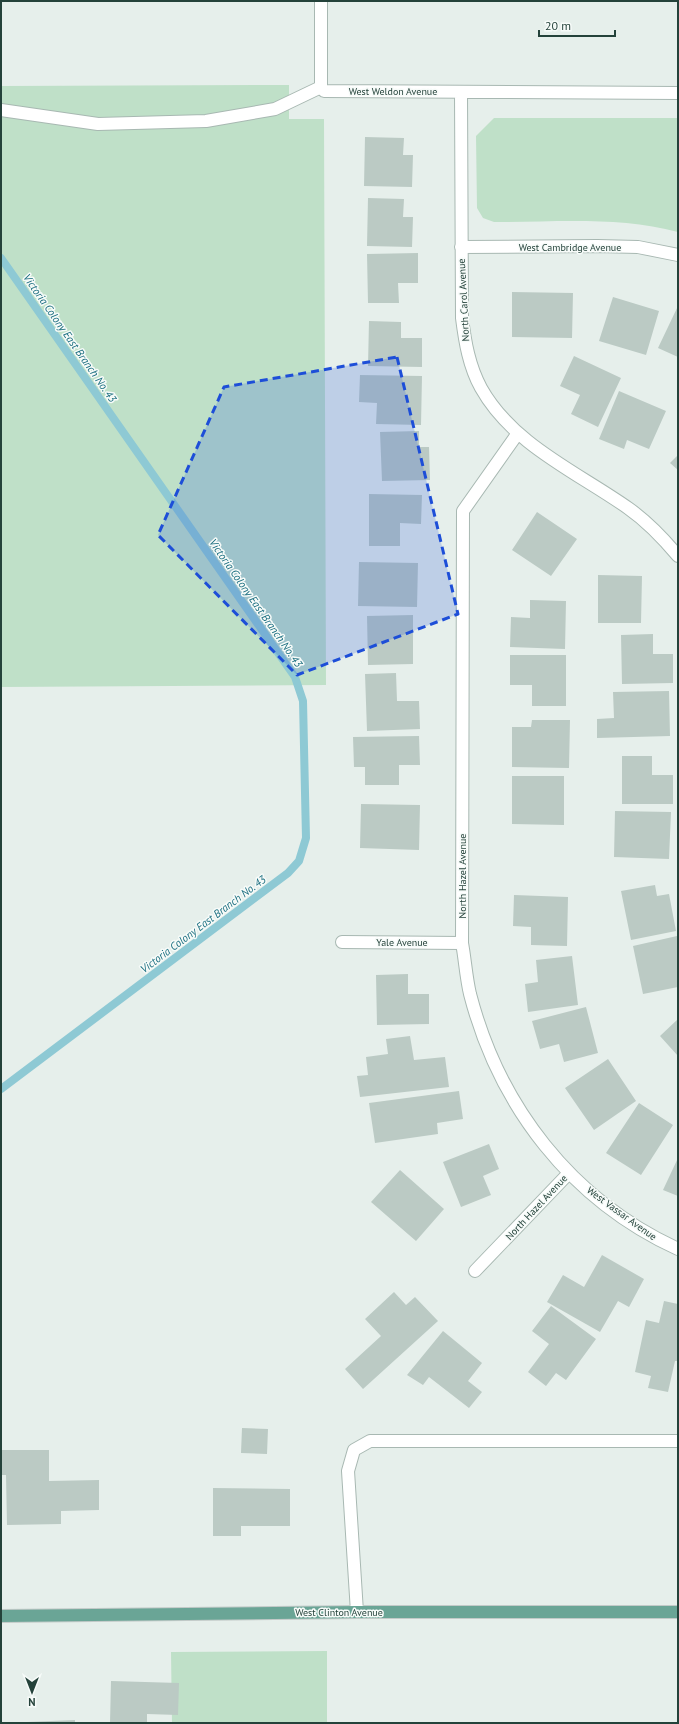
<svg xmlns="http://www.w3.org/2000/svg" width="679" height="1724" viewBox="0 0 679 1724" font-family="'PT Sans',sans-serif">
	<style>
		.green { fill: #bfe0c8 }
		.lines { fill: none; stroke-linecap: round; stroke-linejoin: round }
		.stream { stroke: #8ec9d4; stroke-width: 8 }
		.building { fill: #bbcac4 }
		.minor-casing { stroke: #a8b8b2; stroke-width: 14 }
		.major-casing { stroke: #c2cac8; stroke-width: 14 }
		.minor { stroke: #fff; stroke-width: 12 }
		.major { stroke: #6aa596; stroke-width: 12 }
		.marked { fill: #1d4ed8; fill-opacity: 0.2; stroke: #1d4ed8; stroke-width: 3; stroke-dasharray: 8 5; stroke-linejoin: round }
		.labels { text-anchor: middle; stroke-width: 3; stroke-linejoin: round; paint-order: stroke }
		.street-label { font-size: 10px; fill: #24423a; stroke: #f7fbf9 }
		.water-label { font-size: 11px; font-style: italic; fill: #1c6f80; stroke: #f7fbf9 }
	</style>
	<rect width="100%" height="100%" fill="#e6efeb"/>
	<!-- green -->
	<path class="green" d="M289,85V119H324L326,685L1,687V86Z
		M494,118H678V232C619,216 555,222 494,222L483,218L477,208L476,136Z
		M327,1651V1723H172L171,1652Z"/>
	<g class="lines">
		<!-- stream -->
		<path class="stream" d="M1,258L295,677L303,701L306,838L299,861L288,873L1,1089"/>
	</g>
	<!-- building -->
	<path class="building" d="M365,137L404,138L403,155H413L412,187L364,186Z
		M368,198L404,199L403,217H413L412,247L367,246Z
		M418,253V283H398L399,303H368L367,254Z
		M512,292L573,293L572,338L512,337Z
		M613,297L659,311L646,355L599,341Z
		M678,306V357L658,348Z
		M369,321L401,322V338H422V367L368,366Z
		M574,356L621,378L598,427L571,414L580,395L560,386Z
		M360,375L422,376L421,425L376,424L377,403L359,402Z
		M619,391L666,411L649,449L627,440L624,449L599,439Z
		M419,431V447H429L430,480L382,481L380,432Z
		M678,455V470L670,463Z
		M369,494L422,495L421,524L400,523V546H369Z
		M537,512L577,539L551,576L512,550Z
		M359,562L418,563L417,607L358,606Z
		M598,575L642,576L641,623H598Z
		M530,600L566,601L565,649L510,647L511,617L530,618Z
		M413,615V664L368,665L367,616Z
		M653,634V654H673V683L622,684L621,635Z
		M510,655H566V706H532V685H510Z
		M396,673L397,701H419L420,729L367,731L365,674Z
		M669,691L670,736L597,738V719L614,718L613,692Z
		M532,720H570L569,768L512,767V727H531Z
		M419,736L420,765H399V785H365V767H354L353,737Z
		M622,756H652V775H673V804H622Z
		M512,776H564V825L512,824Z
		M361,804L420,805L419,850L360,848Z
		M615,811L671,812L669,859L614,857Z
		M655,885L657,896L669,894L676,931L631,940L621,891Z
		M514,895L568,897L567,946L531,945V927L513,926Z
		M677,936L678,987L643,994L633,946Z
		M572,956L578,1005L528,1012L525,984L538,982L536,960Z
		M408,974V994H429V1024L377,1025L376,975Z
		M586,1007L598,1053L564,1062L559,1044L540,1049L532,1021Z
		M678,1019V1056L660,1036Z
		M410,1036L414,1060L445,1057L449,1087L360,1097L357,1076L368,1075L366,1057L388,1054L386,1039Z
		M608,1059L636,1101L594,1130L565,1088Z
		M459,1091L463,1119L437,1123L438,1134L375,1143L369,1103Z
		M639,1103L673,1125L641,1175L606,1153Z
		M489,1144L499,1169L483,1176L491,1195L461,1207L443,1162Z
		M678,1158V1196L663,1190Z
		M400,1170L444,1209L416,1241L371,1202Z
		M602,1255L644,1279L629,1307L618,1301L600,1332L547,1302L563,1275L584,1287Z
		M394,1292L406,1305L415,1297L438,1321L363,1389L345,1369L381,1336L365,1319Z
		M664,1301L678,1304V1361H675L668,1392L648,1388L651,1376L635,1372L646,1320L659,1323Z
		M551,1306L596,1339L566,1380L556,1373L546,1386L528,1372L549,1344L532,1331Z
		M443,1331L482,1363L468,1381L482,1392L469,1408L429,1377L423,1385L407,1375Z
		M242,1428L268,1429L267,1454L241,1453Z
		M1,1450H49V1481L99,1480V1510L61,1511V1524L7,1525L6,1475H1Z
		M213,1488L290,1489V1526H241V1536H213Z
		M111,1681L179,1683L178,1715L147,1714V1723H110Z
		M75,1720V1723H27V1722Z"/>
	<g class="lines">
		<defs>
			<path id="minor" d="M321,1V87L324,91L678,93
				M461,92L462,318C465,342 469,366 481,388C513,445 577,472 628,508C648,522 663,538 678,556
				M1,110L98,124L206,121L275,109L321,87
				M461,247L597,246L638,247L678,255
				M518,433L463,511L462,943C465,959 466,977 470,994C499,1106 571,1200 678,1249
				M342,942L462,943
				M475,1271L569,1173
				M357,1612L348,1471L354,1450L370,1441H678"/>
			<path id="major" d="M1,1616L357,1612H678"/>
		</defs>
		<!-- minor casing -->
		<use href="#minor" class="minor-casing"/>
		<!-- major casing -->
		<use href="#major" class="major-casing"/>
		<!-- minor -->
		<use href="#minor" class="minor"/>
		<!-- major -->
		<use href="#major" class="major"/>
	</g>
	<!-- marked area -->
	<path class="marked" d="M397,357L458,614L297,675L158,535L224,387Z"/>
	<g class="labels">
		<!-- street labels -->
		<g class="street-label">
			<text x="393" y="95">West Weldon Avenue</text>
			<text x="570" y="251">West Cambridge Avenue</text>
			<text transform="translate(463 300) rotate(-93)" y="4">North Carol Avenue</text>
			<text transform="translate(462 876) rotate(-90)" y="4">North Hazel Avenue</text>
			<text x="402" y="946">Yale Avenue</text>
			<text transform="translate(536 1207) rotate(-47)" y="4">North Hazel Avenue</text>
			<text transform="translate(622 1213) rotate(36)" y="4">West Vassar Avenue</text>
			<text x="339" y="1616">West Clinton Avenue</text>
		</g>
		<!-- water labels -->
		<g class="water-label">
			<text transform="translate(70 338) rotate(55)" y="4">Victoria Colony East Branch No. 43</text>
			<text transform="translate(256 603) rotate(55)" y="4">Victoria Colony East Branch No. 43</text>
			<text transform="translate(203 924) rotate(-37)" y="4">Victoria Colony East Branch No. 43</text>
		</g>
	</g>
	<!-- border -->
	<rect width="679" height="1724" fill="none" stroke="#24423a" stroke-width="4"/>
	<!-- north arrow -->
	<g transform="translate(32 1692) rotate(180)" stroke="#f7fbf9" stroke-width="3" paint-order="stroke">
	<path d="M0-3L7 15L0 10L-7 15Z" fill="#24423a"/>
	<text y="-6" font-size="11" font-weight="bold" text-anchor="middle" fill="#24423a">N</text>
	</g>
	<!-- scale -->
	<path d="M539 30v6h76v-6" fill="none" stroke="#24423a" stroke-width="2"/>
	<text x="545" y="30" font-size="12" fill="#24423a" stroke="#f7fbf9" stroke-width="3" paint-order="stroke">20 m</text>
</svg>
